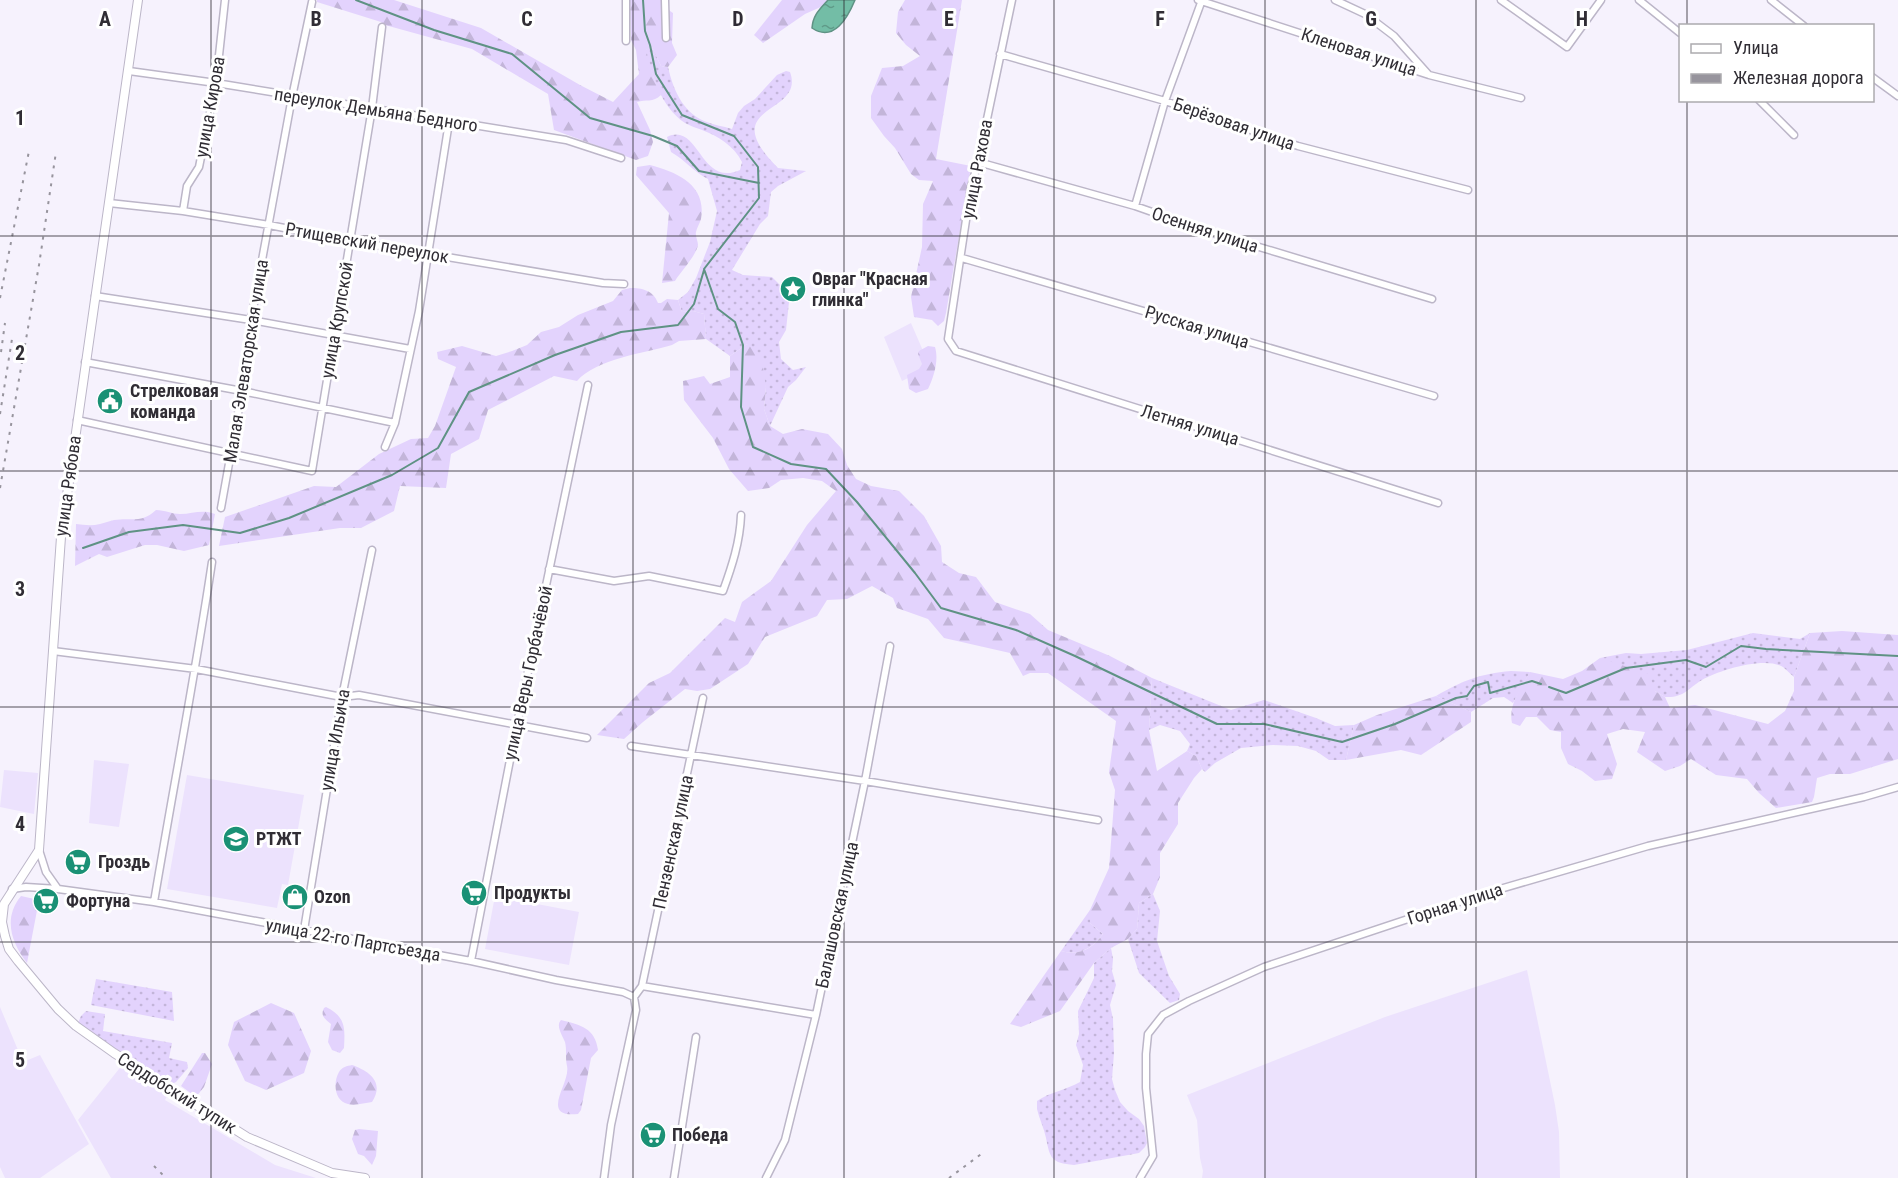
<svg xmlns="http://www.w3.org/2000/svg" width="1898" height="1178" viewBox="0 0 1898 1178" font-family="'Roboto Condensed',sans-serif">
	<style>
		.built { fill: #ece2fd }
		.grass { fill: url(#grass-dots) }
		.forest { fill: url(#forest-firs) }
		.water { fill: url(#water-ripples); stroke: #5f9284; stroke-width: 1.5 }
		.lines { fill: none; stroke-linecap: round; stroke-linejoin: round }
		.stream { stroke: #5f9284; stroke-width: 2 }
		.minor-casing { stroke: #bcb6c8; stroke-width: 9 }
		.tertiary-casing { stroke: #bcb6c8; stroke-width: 10 }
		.minor { stroke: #fff; stroke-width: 6 }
		.tertiary { stroke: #fff; stroke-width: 8 }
		.rail { stroke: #97949d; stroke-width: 2; stroke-dasharray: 3 6; stroke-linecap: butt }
		.grid { fill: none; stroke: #302d34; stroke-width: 1.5; stroke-opacity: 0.55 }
		.labels { text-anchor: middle; stroke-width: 6; stroke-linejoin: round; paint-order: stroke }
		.street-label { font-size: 18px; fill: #302d34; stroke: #fff }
		.poi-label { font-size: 18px; font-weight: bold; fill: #302d34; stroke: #fff; text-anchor: start }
		.grid-label { font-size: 20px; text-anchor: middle; font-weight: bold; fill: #302d34; stroke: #fff; stroke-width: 6; stroke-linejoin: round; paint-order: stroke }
	</style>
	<defs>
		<pattern id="grass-dots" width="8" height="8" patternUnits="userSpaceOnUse" patternTransform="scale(1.5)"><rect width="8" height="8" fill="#e3d3fd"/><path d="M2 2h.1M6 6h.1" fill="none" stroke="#c3b5d9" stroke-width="1.8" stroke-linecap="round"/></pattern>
		<pattern id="forest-firs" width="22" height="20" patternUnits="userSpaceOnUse" patternTransform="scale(1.5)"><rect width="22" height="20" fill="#e3d3fd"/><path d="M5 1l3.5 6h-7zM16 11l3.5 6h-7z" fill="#c3b5d9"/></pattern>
		<pattern id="water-ripples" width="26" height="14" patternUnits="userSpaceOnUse" patternTransform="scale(1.5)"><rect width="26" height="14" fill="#73bda6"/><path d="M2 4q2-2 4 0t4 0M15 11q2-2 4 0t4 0" fill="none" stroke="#5f9a88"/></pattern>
	</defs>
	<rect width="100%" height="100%" fill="#f6f2fd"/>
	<!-- built -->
	<path class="built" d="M911,323L930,367L902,381L884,337Z
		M94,760L129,764L119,827L89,823Z
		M4,770L38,773L34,814L0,807Z
		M187,775L304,795L288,885L282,884L277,908L167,889Z
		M495,896L579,912L569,965L485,949Z
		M1527,970L1555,1105L1559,1132L1560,1178H1202L1203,1171L1200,1158L1197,1120L1187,1095L1385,1017Z
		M0,1007L23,1062L40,1055L89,1144L40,1178H5L0,1167Z
		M123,1064L168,1094L165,1100L275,1165L316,1178H111L78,1120Z"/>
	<!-- grass -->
	<path class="grass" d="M652,47L661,66L668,67C673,89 682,111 704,121C713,125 723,126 732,129L738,113L744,106L755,99L777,75L786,71L790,72C806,116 713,103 778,168L806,171L778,186L771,192L768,216L760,224L732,270L743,275L772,277L784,289L789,302L786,330L779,342L781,359L793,370L806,367L796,380L788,387L770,426L764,409L766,387L747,344L730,356L706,339L704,314L693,311L682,312L678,300L688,292L696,278L710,242L717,211L708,179C694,172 685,160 671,152L667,137C699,121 700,188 740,170L742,162C734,146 718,136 702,130C697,128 690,126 685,123C660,106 653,76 645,50Z
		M1753,633L1800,639L1810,633L1794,677C1790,674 1787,670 1783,667C1765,656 1719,670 1702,680C1687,689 1684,698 1665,697L1600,658L1626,653L1641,654L1687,650Z
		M1511,671L1530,672L1513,703L1504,697L1493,698L1471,712L1436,696C1464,680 1479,674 1511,671Z
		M1152,678L1231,710L1264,700L1316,718L1335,726L1354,725L1346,760H1329L1316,751L1298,746L1273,745L1241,748L1215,763L1205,772L1202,769L1196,756L1187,751L1190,744L1180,731L1160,725L1149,730Z
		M1153,894L1160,911L1157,941L1169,976L1180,994L1179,1000L1170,1003L1139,973L1128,939L1137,929L1139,903Z
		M1090,910V923L1103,934C1092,948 1081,956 1061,951Z
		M1111,948L1113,959L1112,971L1116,985L1110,1005L1113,1019L1114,1053L1112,1079L1115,1090L1120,1102L1128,1111L1139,1119L1144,1126L1147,1143L1145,1147L1139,1153L1074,1165C1051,1163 1050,1158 1046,1138C1044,1128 1039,1118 1037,1109V1101C1050,1092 1066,1090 1080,1082L1083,1065L1076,1045L1079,1034L1078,1011L1094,978V963Z
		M96,979L172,992L174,1021L91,1005Z
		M86,1011L105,1014L103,1031L172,1043L169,1058L187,1062L188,1068L176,1082L172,1084L99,1038L78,1023L81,1016Z"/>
	<!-- forest -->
	<path class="forest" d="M317,0H394L481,28L580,85L613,102L639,74L636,50L631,40L630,0H665L661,5L673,13L672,43L677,55L668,67L661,66L652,47L646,50L654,79L660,90L661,95C653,103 646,99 637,102L650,130L653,142L648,156L636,160L554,130L548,94L472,49L385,25L381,22L317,2Z
		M782,0H828L823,6L805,14L763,43L754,35Z
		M905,0H962L936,159L971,166L946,313L944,321L938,326L932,320L914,317L911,297L922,247L923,204L933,181L919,180L911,174L895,148L884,136L871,118V96L882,68L903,66L920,56L906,45L896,33L898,12Z
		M650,165C677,172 707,185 701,219C700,223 697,227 696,232C695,236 698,241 698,245C696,256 681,271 675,281L662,283L669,213L636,175L637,167Z
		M630,288C642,288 653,290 658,303H661L667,299L678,300L682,312L693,311L704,314L706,339L679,341L672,345C645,353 596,359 577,381L554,376L488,410L479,439L451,454L446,488L400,486L394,511L361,528H340L219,546L225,517L314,486L336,487L379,454L411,439L428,438L435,426L456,367L438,359L437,352L462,346L496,356L512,351L527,345L541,332L559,327L578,315L613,301L622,290Z
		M747,344L761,355L766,387L764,409L770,426L783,434L802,429L828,434L842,449L847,465L856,479L871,486L899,491L924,516L941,546L942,562L959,573L976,577L995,602L1030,614L1048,630L1110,656L1152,678L1149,730L1157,771L1187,751L1196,756L1202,769L1194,778L1178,803V824L1160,853V877L1153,894L1139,903L1137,929L1128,939L1111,948L1094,963L1060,1011L1021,1027L1010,1024L1061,951C1080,956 1092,949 1103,934L1090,923V910L1109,868L1115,790L1109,772L1116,721L1048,673H1030L1023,676L1010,653L944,638L928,619L897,608L893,598L872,586L847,599L827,600L817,616L765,637L748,664L710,689L697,691L685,689L643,722L624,739L597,735L649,683L670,673L725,618L735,622L742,602L771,581L807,525L836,491L822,481L803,478L781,480L769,488L748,491L729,469L713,438L684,400L683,381L704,376L710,384L730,377V356Z
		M928,346L935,347C939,360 934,377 928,389L916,393L909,389L907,375L919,369L922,364L918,354L919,351Z
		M156,510C165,510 172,514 180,514C193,514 202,509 215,514L209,545L184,551L157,545H145L107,557L99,554L75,566L76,524C84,525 92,526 100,524C105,523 109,521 114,520C132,517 141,524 156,510Z
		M1842,631L1898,635V759L1850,774H1830L1817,778L1814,797L1812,802L1776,808L1759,793L1747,779L1716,775L1691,759L1680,766L1665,771L1637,752L1645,732L1623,729L1607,734L1617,764L1612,779L1595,781L1582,771L1568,764L1561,748V732L1550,730L1537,717H1526L1520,726L1512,723C1508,705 1521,688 1530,672L1563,679L1582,671L1600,658L1649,674L1655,691L1665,697L1670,708L1695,705L1768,724L1785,711L1794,691V677L1810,633Z
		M1436,696L1471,712V722L1421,755L1401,750L1346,760L1354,725L1377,715Z
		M21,896L39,900L27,963C11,942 3,918 21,896Z
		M271,1003L294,1013L311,1051L304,1073L266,1090L245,1081L228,1045L234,1022Z
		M326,1007C346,1017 345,1028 344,1048L340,1053L332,1050L328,1042L331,1024C325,1019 320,1016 324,1008Z
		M561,1020C581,1025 595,1028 598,1050L591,1058L581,1110L578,1114C538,1118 571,1083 567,1066C565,1058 567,1050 565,1042C563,1037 558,1029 559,1024C559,1023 560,1021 561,1020Z
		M202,1053H205L212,1064L204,1087L196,1097L181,1086Z
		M352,1065C369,1071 385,1082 372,1102C365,1103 355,1106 348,1104C334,1101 333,1082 339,1072C342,1067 347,1066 352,1065Z
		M359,1129L378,1131L376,1156L372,1165L364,1156L358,1154L352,1139L355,1130Z"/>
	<!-- water -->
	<path class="water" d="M828,0H855C848,17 834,43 812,28C813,15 819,10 828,0Z"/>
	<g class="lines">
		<!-- stream -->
		<path class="stream" d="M356,0L434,30L512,54L590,118L653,136L677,146L699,171L759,183
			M643,0L645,31L650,45L656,74L682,115L734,136L758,167L759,198L704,269L718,309L735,322L743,345L741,407L753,447L791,464L826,469L857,502L915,573L941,608L1016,630L1075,656L1217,724H1264L1342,742L1395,724L1456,698L1467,696L1474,686L1488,682L1490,693L1532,681L1541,684
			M83,548L129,532L183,525L240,533L289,518L392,475L438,448L469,392L555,355L621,332L678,325L694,304L704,270
			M1549,687L1566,693L1626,668L1686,660L1706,667L1741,646L1766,649L1898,656"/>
		<defs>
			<path id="minor" d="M626,0V41
				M665,0L666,38
				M1012,0L978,162L971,187L948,339L956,351L1438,503
				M1198,0L1429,75L1521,98
				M1335,0L1365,14L1394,36L1428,74
				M1501,0L1567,47L1601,0
				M1639,0L1680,33
				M1771,0L1804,26
				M1000,54L1165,101L1298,146L1468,190
				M129,71L216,83L566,140L621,158
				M1872,77L1898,96
				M1759,100L1794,135
				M978,162L1135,206L1206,231L1432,299
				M109,203L183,211L269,225L351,241L603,283L624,284
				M1135,206L1165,101L1202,0
				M183,211L187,186L199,167L216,83L225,0
				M962,258L1434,396
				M95,296L251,320L410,349
				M85,362L242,391L395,423
				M77,420L312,471L372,108L382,27
				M385,447L395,423L419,311L449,122
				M221,508L242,391L251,320L292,97L312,2
				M549,569L614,581L649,576L723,591C732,566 740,542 741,515
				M53,651L196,669L342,697L359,695L587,738
				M631,746L865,781L1098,820
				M39,850L46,872L58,889
				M12,889L26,887L58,889L154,902L471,961L556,980L623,992L634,997L636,1010L611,1125L604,1178
				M154,902C173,789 195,676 212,562
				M304,930L342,697L372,550
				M471,961L517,724L588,385
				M642,986L816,1015
				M634,997L642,986L703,698
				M674,1178L696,1037
				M766,1178L785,1140L816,1015L865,781L890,646
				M1140,1178L1153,1156L1146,1088V1054L1148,1034L1163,1015L1189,1001L1264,967L1483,894L1648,846L1864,797L1898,787"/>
			<path id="tertiary" d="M138,0L61,537L39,850L4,904L2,922L5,936L9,949L18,961L58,1009L76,1026L114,1053L247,1137L332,1173L365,1178"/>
		</defs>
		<!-- minor casing -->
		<use href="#minor" class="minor-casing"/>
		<!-- tertiary casing -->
		<use href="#tertiary" class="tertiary-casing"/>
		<!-- minor -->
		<use href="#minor" class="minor"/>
		<!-- tertiary -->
		<use href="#tertiary" class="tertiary"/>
		<!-- rail -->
		<path class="rail" d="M0,298L29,151
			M1,352L5,323
			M0,414L12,339
			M0,488L39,265L56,152
			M154,1166L166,1178
			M949,1178L984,1152"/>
	</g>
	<!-- grid -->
	<path class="grid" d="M211,0V1178M422,0V1178M633,0V1178M844,0V1178M1054,0V1178M1265,0V1178M1476,0V1178M1687,0V26M1687,100V1178M0,236H1898M0,471H1898M0,707H1898M0,942H1898"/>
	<!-- icons -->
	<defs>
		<symbol id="sight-disc" viewBox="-11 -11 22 22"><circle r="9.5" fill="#1a9175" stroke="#fff"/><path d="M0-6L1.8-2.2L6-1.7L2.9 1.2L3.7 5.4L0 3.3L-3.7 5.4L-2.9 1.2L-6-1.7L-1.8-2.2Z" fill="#fff"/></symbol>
		<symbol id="civic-disc" viewBox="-11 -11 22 22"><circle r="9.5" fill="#1a9175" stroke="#fff"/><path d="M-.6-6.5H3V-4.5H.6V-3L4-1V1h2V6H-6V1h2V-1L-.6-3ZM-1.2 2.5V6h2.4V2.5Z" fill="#fff"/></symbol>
		<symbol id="university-disc" viewBox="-11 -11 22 22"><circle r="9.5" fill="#1a9175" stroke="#fff"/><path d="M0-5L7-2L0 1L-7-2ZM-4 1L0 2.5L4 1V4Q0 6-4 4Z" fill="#fff"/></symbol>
		<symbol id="supermarket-disc" viewBox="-11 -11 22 22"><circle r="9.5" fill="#1a9175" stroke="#fff"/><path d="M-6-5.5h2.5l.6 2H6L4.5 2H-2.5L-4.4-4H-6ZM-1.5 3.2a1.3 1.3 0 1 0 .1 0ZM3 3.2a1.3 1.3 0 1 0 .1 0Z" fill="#fff"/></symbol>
		<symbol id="shop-disc" viewBox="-11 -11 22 22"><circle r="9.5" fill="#1a9175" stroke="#fff"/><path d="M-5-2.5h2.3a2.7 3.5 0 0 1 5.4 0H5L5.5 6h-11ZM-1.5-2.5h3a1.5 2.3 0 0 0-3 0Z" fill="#fff"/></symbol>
	</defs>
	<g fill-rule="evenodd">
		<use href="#sight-disc" x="778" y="274" width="30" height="30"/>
		<use href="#civic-disc" x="95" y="386" width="30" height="30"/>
		<use href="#university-disc" x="221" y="824" width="30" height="30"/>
		<use href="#supermarket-disc" x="63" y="847" width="30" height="30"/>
		<use href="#supermarket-disc" x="459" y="878" width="30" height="30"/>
		<use href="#shop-disc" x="280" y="882" width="30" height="30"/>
		<use href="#supermarket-disc" x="31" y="886" width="30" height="30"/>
		<use href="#supermarket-disc" x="638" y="1120" width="30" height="30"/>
	</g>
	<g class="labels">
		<!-- street labels -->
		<g class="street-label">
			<text transform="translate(1359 52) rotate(18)" y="6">Кленовая улица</text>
			<text transform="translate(210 107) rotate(-80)" y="6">улица Кирова</text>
			<text transform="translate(376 110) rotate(9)" y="6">переулок Демьяна Бедного</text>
			<text transform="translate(1234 124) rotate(19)" y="6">Берёзовая улица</text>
			<text transform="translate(977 169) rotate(-79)" y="6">улица Рахова</text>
			<text transform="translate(1205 230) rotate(18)" y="6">Осенняя улица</text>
			<text transform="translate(367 243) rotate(10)" y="6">Ртищевский переулок</text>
			<text transform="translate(337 320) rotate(-80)" y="6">улица Крупской</text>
			<text transform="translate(1197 327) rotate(17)" y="6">Русская улица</text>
			<text transform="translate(246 361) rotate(-81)" y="6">Малая Элеваторская улица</text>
			<text transform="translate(1190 425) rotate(17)" y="6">Летняя улица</text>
			<text transform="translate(68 486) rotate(-82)" y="6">улица Рябова</text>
			<text transform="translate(528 673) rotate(-78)" y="6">улица Веры Горбачёвой</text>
			<text transform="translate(335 740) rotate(-80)" y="6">улица Ильича</text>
			<text transform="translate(673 842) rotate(-78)" y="6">Пензенская улица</text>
			<text transform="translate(1455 904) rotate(-18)" y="6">Горная улица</text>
			<text transform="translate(837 915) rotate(-78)" y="6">Балашовская улица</text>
			<text transform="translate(353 940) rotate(10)" y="6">улица 22-го Партсъезда</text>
			<text transform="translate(177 1093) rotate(32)" y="6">Сердобский тупик</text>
		</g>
		<!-- poi labels -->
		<g class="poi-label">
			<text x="812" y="285">Овраг "Красная<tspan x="812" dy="21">глинка"</tspan></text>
			<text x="130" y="397">Стрелковая<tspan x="130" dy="21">команда</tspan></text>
			<text x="256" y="845">РТЖТ</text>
			<text x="98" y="868">Гроздь</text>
			<text x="494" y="899">Продукты</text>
			<text x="314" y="903">Ozon</text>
			<text x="66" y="907">Фортуна</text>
			<text x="672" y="1141">Победа</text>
		</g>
	</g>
	<g class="grid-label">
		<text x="105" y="26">A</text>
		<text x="316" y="26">B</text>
		<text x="527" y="26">C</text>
		<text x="738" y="26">D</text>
		<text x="949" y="26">E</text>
		<text x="1160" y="26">F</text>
		<text x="1371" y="26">G</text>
		<text x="1582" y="26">H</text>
		<text x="20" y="125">1</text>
		<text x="20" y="360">2</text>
		<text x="20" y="596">3</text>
		<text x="20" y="831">4</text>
		<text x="20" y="1067">5</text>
	</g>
	<!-- legend -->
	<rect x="1679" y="24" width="195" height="78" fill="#ffffff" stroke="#acabae" stroke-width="1.5"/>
	<rect x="1691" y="44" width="30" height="9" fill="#ffffff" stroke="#acabae" stroke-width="1.5"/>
	<text x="1733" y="54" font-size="18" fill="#302d34">Улица</text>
	<rect x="1691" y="74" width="30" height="9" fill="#97949d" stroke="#acabae" stroke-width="1.5"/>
	<text x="1733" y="84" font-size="18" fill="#302d34">Железная дорога</text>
</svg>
